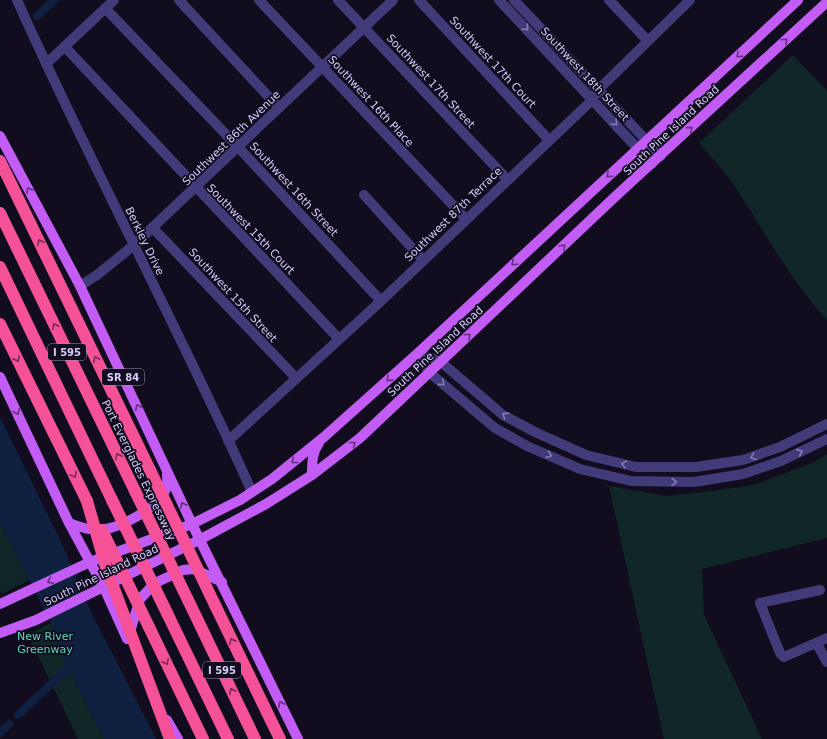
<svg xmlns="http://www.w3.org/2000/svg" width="827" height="739" viewBox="0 0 827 739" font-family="'DejaVu Sans',sans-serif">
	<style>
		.green { fill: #112727 }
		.water { fill: #0f2040 }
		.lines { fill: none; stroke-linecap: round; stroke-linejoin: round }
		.canal { stroke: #0f2040; stroke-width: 8 }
		.minor { stroke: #413b7a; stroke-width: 10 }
		.major { stroke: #c35cf4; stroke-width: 10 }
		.highway { stroke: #f45197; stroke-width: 12 }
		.highway-bridge { stroke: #f45197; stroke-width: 12 }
		.oneway { stroke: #847db4 }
		.oneway2 { stroke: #61317e }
		.oneway3 { stroke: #772c54 }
		.labels { text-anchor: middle; stroke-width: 3.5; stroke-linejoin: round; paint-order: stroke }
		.shield { fill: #110d1e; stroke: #9a93b9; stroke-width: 1 }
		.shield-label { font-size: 10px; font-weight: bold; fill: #d5cdfc }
		.street-label { font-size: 11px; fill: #d5cdfc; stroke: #110d1e }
		.park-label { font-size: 11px; fill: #5fd6be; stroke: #110d1e }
	</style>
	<rect width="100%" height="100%" fill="#110d1e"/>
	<!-- green -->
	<path class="green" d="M793,55L827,91V320C787,276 762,226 729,178C720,166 709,154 699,143Z
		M827,454V538L702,569L704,615L762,739H664L609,486L667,496L711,491L754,485L814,462Z
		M0,523L29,580L2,594L0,590Z
		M51,623L61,654L104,739H78L28,635Z"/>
	<!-- water -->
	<path class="water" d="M0,417L63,546L91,612L156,739H104L61,654L53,627L0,523Z"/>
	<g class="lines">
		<!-- canal -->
		<path class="canal" d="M37,16L55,0
			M18,715L76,661
			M0,733L9,724"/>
		<!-- minor -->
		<path class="minor" d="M17,0C91,166 178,326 252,492
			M179,0L279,108
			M259,0L466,219
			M338,0L507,179
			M419,0L549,140
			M499,0L652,164
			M514,0L661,156
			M609,0L648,41
			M105,8L239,148L381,301
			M65,47L338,338
			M46,64L114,0
			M364,195L423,260
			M153,228L296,378
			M80,286L97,275L134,245L393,0
			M418,353L430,373L495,428L527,446L580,469L631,481L694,482L743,474L781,461L827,439
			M418,353L441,362L503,415L535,432L586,455L636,467H696L743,460L780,447L827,424
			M228,441L381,301L589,103L598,90L690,0
			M820,590L760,603L780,653L784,657L827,638
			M817,644L827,662"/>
		<!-- major -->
		<path class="major" d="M0,136L80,286L192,524L298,739
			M0,377L69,523L105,590L127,639
			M312,475C312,463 312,453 319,443
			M69,523C78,526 87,530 96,530C118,530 157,509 166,489C168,485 167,478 167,474
			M0,604L90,562L192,524L240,500L272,479L324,437L418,353L798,0
			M0,633L36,620L201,539L266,504L312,475L360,438L618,194L827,2
			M129,635L140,599L155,583L183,570L194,569L222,582
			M167,720L178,739"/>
		<!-- highway -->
		<path class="highway" d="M0,161L150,470
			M0,213L135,491
			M0,267L112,500
			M0,324L87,501
			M188,600L255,739
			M215,605L280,739
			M167,613L228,739
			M149,627L203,739"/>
		<!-- highway-bridge -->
		<path class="highway-bridge" d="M150,470L215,605
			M135,491L188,600
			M112,500L167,613
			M87,501L106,567L170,739
			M102,530L149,627"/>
	</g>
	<!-- one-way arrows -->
	<defs><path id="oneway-chevron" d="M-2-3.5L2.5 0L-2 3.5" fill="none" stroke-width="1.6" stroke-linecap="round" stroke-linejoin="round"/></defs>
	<g class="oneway">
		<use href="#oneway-chevron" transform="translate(526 28) rotate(47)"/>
		<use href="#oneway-chevron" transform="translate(615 123) rotate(47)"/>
		<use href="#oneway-chevron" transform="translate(442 383) rotate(41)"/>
		<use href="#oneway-chevron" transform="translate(505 415) rotate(-146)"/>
		<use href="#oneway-chevron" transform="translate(800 452) rotate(-24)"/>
		<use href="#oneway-chevron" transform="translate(549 455) rotate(23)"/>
		<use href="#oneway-chevron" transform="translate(753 457) rotate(160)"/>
		<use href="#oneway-chevron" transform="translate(624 464) rotate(-166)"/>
		<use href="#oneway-chevron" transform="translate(674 482) rotate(1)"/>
	</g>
	<g class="oneway2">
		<use href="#oneway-chevron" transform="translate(785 41) rotate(-43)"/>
		<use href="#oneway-chevron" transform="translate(739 55) rotate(137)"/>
		<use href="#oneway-chevron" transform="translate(690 129) rotate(-42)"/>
		<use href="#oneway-chevron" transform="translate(609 175) rotate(137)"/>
		<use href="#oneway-chevron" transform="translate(29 190) rotate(-118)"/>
		<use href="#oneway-chevron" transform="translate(563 247) rotate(-43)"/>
		<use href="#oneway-chevron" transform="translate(514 263) rotate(137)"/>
		<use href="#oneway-chevron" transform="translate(468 336) rotate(-43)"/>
		<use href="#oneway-chevron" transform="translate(389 379) rotate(138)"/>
		<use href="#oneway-chevron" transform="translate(138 407) rotate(-115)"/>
		<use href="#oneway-chevron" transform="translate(17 412) rotate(65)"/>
		<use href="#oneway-chevron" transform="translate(353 444) rotate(-38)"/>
		<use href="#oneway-chevron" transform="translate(294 461) rotate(141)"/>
		<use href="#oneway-chevron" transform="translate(183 505) rotate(-115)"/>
		<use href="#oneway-chevron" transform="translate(50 581) rotate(154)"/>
		<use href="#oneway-chevron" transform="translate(281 704) rotate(-116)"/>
	</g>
	<g class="oneway3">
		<use href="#oneway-chevron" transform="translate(40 242) rotate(-116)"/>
		<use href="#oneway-chevron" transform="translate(55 326) rotate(-116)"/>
		<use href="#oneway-chevron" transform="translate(17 359) rotate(64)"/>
		<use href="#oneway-chevron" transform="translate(96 359) rotate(-116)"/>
		<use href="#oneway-chevron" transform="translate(118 456) rotate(-116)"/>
		<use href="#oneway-chevron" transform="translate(74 475) rotate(64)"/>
		<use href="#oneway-chevron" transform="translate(232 641) rotate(-116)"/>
		<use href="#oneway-chevron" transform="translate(166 662) rotate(64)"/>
		<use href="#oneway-chevron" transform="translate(232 691) rotate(-116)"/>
	</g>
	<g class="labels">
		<!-- shield labels -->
		<g class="shield">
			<rect x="48" y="344" width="38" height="16" rx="3"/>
			<rect x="102" y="369" width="42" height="16" rx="3"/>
			<rect x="203" y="662" width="38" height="16" rx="3"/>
		</g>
		<g class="shield-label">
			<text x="67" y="356">I 595</text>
			<text x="123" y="381">SR 84</text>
			<text x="222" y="674">I 595</text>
		</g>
		<!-- street labels -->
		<g class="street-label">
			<text transform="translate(493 62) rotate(47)" y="4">Southwest 17th Court</text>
			<text transform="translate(585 74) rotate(47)" y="4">Southwest 18th Street</text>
			<text transform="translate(431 81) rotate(47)" y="4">Southwest 17th Street</text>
			<text transform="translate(371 101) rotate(47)" y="4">Southwest 16th Place</text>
			<text transform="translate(671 130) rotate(-43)" y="4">South Pine Island Road</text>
			<text transform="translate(231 138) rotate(-44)" y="4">Southwest 86th Avenue</text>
			<text transform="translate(294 189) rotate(47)" y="4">Southwest 16th Street</text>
			<text transform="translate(453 214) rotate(-44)" y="4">Southwest 87th Terrace</text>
			<text transform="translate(251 229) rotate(46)" y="4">Southwest 15th Court</text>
			<text transform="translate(145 241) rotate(64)" y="4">Berkley Drive</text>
			<text transform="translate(233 295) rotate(47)" y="4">Southwest 15th Street</text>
			<text transform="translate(435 351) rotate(-43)" y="4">South Pine Island Road</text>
			<text transform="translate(139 470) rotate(64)" y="4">Port Everglades Expressway</text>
			<text transform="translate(101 575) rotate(-26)" y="4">South Pine Island Road</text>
		</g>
		<!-- park labels -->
		<g class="park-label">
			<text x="45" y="640">New River<tspan x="45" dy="13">Greenway</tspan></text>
		</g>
	</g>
</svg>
